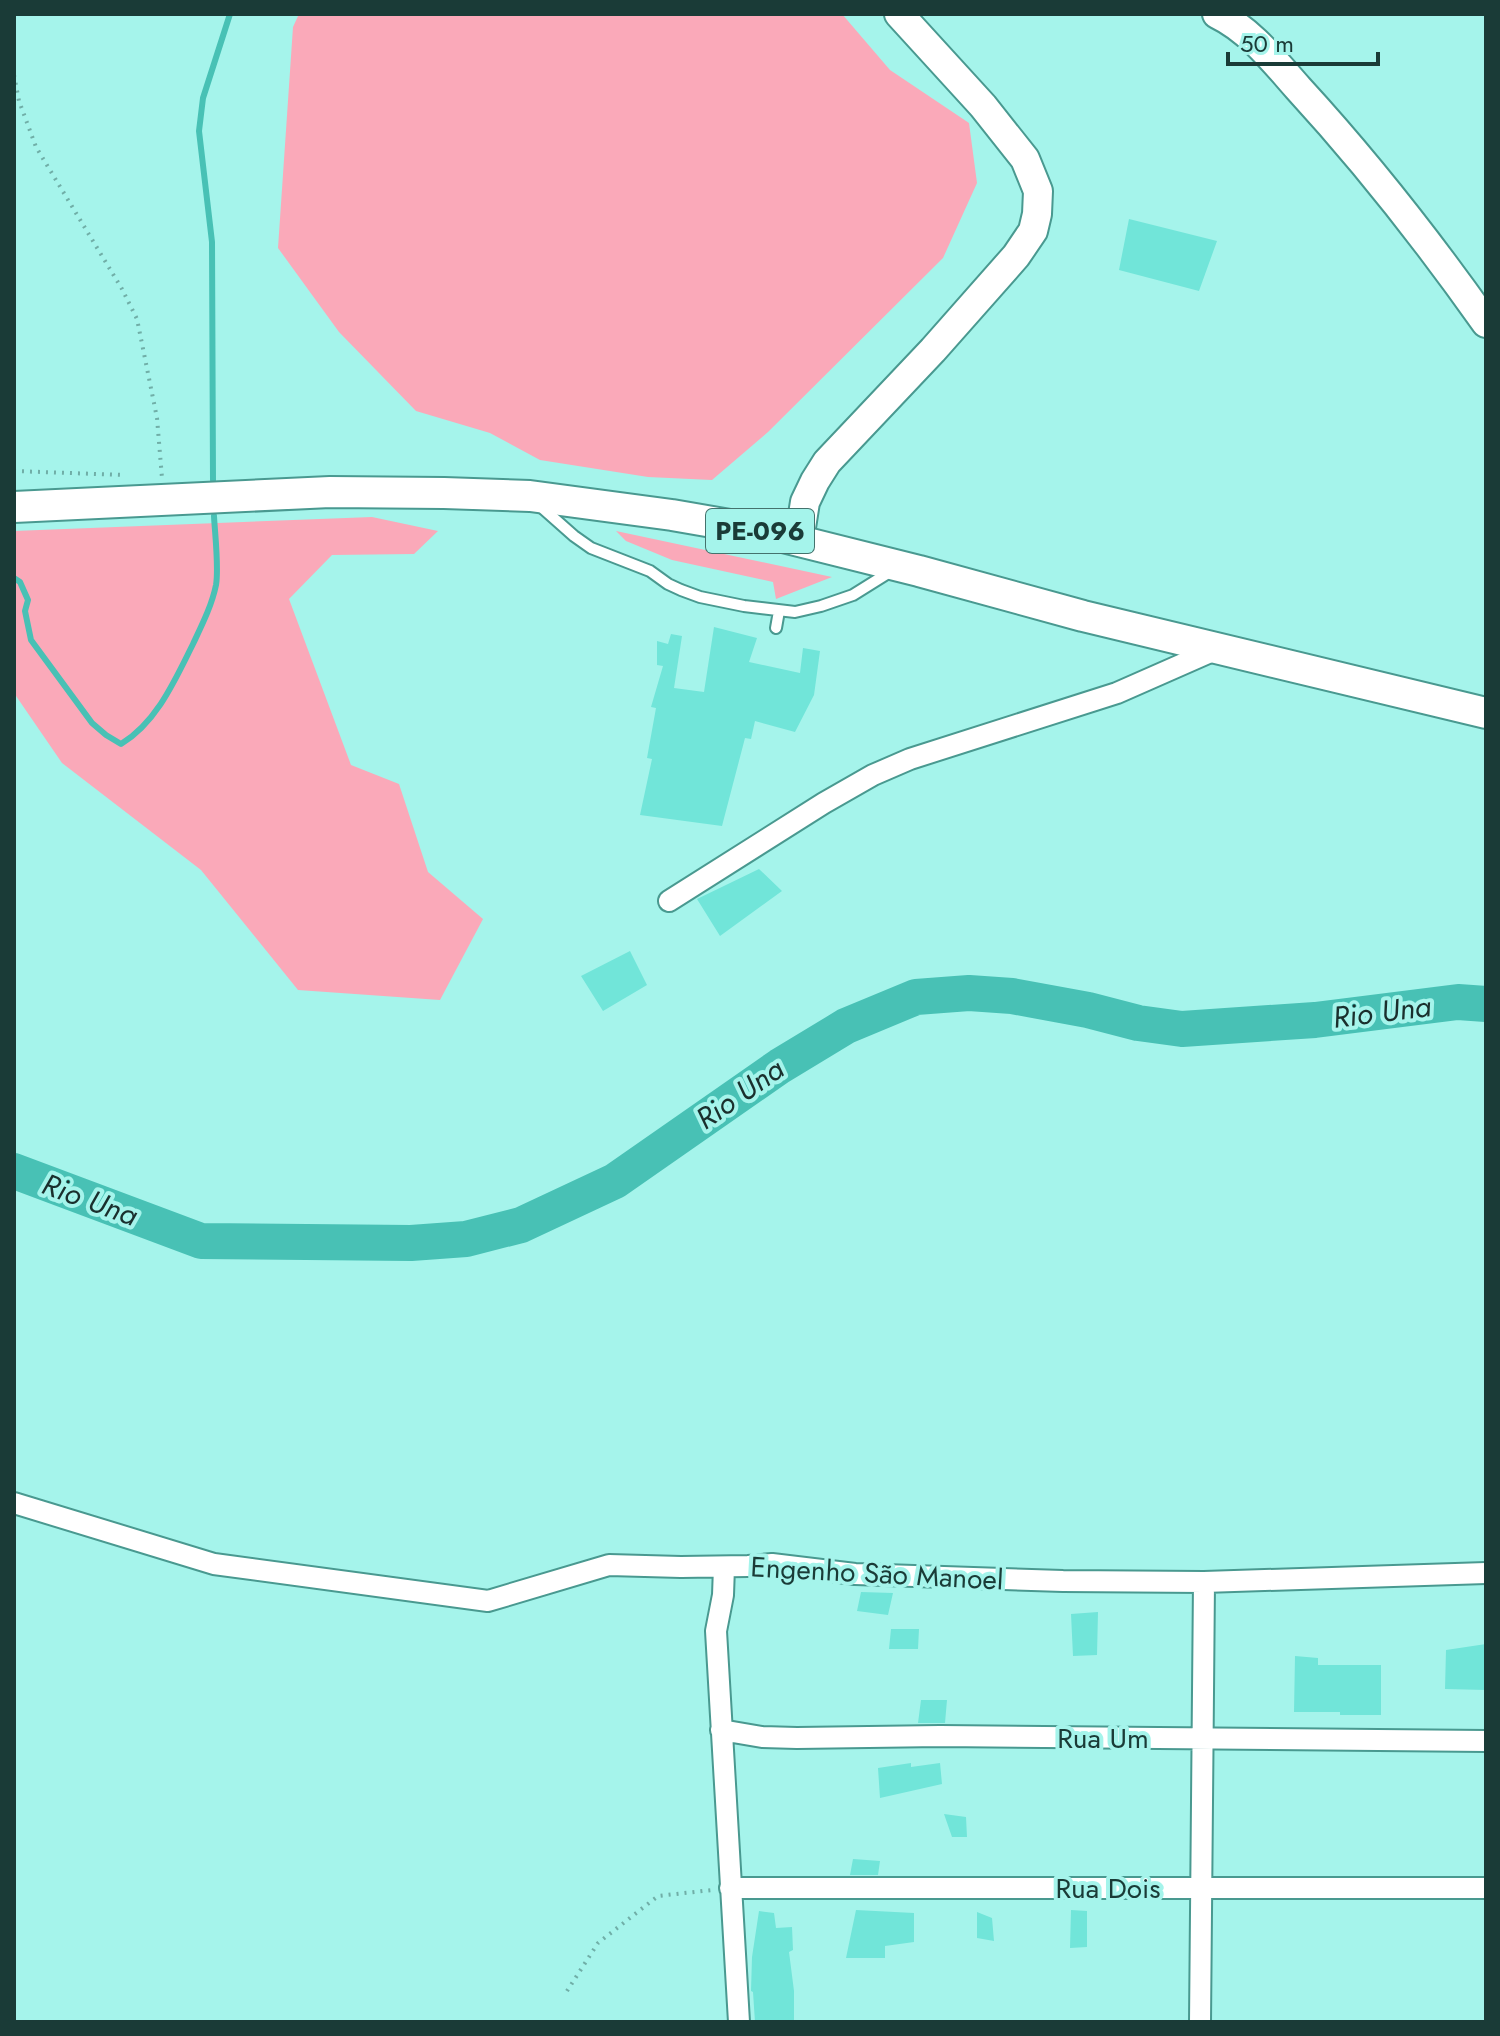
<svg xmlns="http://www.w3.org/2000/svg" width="1500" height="2036" viewBox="0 0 1500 2036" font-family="Jost,sans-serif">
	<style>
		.green { fill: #faa9b9 }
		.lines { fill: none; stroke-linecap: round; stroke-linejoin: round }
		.stream { stroke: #48c1b5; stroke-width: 6 }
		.river { stroke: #48c1b5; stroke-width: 36 }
		.building { fill: #71e5d9 }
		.lane-casing { stroke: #499990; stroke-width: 14 }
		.street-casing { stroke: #499990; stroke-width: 24 }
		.secondary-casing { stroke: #499990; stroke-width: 32 }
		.primary-casing { stroke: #499990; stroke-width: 34 }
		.path { stroke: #70aea7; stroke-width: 4; stroke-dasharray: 2 6; stroke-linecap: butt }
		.lane { stroke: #fff; stroke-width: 10 }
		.street { stroke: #fff; stroke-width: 20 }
		.secondary { stroke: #fff; stroke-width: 28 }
		.primary { stroke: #fff; stroke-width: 30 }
		.labels { text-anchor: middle; stroke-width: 8; stroke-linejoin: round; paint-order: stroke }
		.shield { fill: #a5f4eb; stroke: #44726d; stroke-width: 2 }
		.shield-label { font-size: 26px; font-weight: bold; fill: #1a3b37 }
		.street-label { font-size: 28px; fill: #1a3b37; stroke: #a5f4eb }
		.water-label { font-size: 30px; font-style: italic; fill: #1a2f2d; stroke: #a5f4eb }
	</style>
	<rect width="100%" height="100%" fill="#a5f4eb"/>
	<!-- green -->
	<path class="green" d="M299,14H842L890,70L969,123L977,183L943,258L768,432L712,480L648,477L540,460L490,433L416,411L339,332L278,248L293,27Z
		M372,517L438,531L414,554L332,555L289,599L351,765L399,784L428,872L483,919L440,1000L298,990L201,870L62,763L14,693V531Z
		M616,531L832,577L776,599L773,582L672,560L626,541Z"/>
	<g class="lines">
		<!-- stream -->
		<path class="stream" d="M213,480L212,242L199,131L203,98L230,14
			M14,578L20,582L28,600L25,611L31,640L92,723L106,735L121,744C157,722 175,680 193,644C202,625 212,605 216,585C219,568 215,535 214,516"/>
		<!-- river -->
		<path class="river" d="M14,1171L201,1241L411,1243L466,1239L521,1225L615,1181L780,1066L846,1026L916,997L969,993L1012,996L1088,1010L1138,1023L1182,1029L1315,1020L1458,1002L1486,1004"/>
	</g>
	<!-- building -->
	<path class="building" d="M1129,219L1217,241L1199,291L1119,270Z
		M714,627L757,638L749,662L800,673L803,648L820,651L814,695L795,732L755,721L751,739L745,738L722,826L640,815L652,759L647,758L656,708L651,707L663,666L657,665V641L668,644L671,634L682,636L674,688L704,692Z
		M759,869L782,891L720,936L697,899Z
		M630,951L647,985L603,1011L581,976Z
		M861,1592L893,1593L888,1615L857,1611Z
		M1098,1612L1097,1655L1073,1656L1071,1614Z
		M891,1629H919L918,1649H889Z
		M1486,1644V1690L1445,1689L1446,1650Z
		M1295,1656L1318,1658V1665H1381V1715H1340V1712H1294Z
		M921,1700H947L945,1723H918Z
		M911,1763V1767L940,1763L942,1784L880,1798L878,1768Z
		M944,1814L966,1817L967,1837H952Z
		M853,1859L880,1861L878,1875H850Z
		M856,1910L914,1913V1942L885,1946V1958H846Z
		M1071,1910L1087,1911V1947L1070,1948Z
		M759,1911L774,1913L776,1928L792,1927L793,1950L789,1952L794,1991V2020L755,2022L753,1992L751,1991L752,1957Z
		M977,1912L992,1918L994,1941L977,1938Z"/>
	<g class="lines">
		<defs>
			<path id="lane" d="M539,505L574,536L591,548L650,571L668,584L681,590L700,597L744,606L795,612L821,606L853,595L893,570
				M776,628L779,611"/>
			<path id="street" d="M669,901L824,803L873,775L910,759L1117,693L1217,649
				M14,1503L214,1564L488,1601L609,1565L681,1567L748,1566L772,1564L855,1574L1063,1581L1204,1582L1486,1573
				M724,1567L723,1595L716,1631L739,2022
				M721,1730L762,1737L797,1738L940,1736L1486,1741
				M730,1888H1486
				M1200,2022L1204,1582"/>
			<path id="secondary" d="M1217,14C1250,30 1274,61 1298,88C1366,162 1428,241 1486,323
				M799,540L805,502L815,481L827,462L933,350L1016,256L1033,231L1037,214L1038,191L1025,159L983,106L899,14"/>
			<path id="primary" d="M14,507L330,492L444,493L530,496L672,515L747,528L919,571L1083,616L1486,713"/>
		</defs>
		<!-- lane casing -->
		<use href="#lane" class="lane-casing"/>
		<!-- street casing -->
		<use href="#street" class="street-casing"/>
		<!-- secondary casing -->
		<use href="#secondary" class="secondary-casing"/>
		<!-- primary casing -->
		<use href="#primary" class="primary-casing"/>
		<!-- path -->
		<path class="path" d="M14,75L19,101L36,147L122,289L137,319L157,418L162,478
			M14,471L124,475
			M567,1991L598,1943L658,1896L712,1890"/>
		<!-- lane -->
		<use href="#lane" class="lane"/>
		<!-- street -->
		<use href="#street" class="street"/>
		<!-- secondary -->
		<use href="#secondary" class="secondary"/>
		<!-- primary -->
		<use href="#primary" class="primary"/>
	</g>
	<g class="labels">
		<!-- shield labels -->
		<rect class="shield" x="706" y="509" width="108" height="44" rx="6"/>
		<g class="shield-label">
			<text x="760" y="540">PE-096</text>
		</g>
		<!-- street labels -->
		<g class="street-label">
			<text transform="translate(877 1573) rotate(3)" y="10">Engenho São Manoel</text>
			<text x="1103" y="1748">Rua Um</text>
			<text x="1108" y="1898">Rua Dois</text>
		</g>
		<!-- water labels -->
		<g class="water-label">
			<text transform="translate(1382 1012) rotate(-7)" y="10">Rio Una</text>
			<text transform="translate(740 1094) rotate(-35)" y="10">Rio Una</text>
			<text transform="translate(90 1200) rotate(20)" y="10">Rio Una</text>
		</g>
	</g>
	<!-- border -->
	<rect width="1500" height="2036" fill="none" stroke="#1a3b37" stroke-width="32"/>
	<!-- scale -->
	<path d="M1228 52v12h150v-12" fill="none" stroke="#1a3b37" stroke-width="4"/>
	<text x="1240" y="52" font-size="24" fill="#1a3b37" stroke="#a5f4eb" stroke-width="6" paint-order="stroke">50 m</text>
</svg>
